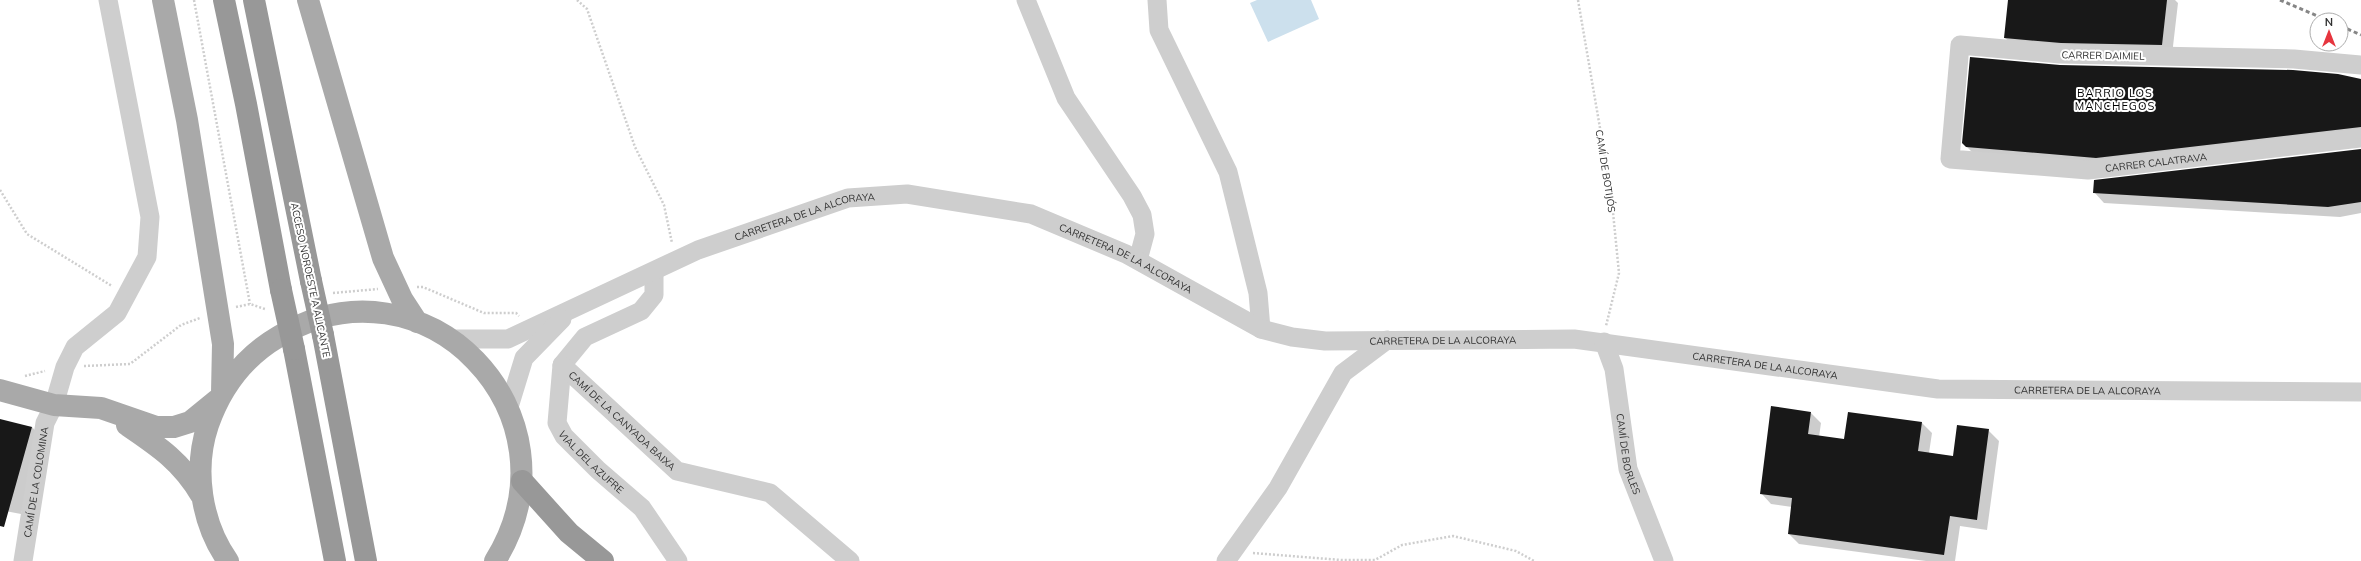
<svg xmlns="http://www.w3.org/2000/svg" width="2361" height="561" viewBox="0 0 2361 561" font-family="Mulish,sans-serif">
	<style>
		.water { fill: #cce0ed }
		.shadow { fill: #0003 }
		.building { fill: #181818 }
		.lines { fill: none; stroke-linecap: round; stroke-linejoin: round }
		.path { stroke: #cecece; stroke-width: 2.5; stroke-dasharray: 2 2; stroke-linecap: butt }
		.minor { stroke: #cecece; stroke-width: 19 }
		.major { stroke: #a9a9a9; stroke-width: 22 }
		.highway { stroke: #989898; stroke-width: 22 }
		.rail { stroke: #868686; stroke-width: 3; stroke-dasharray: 4 3; stroke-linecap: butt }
		.highway-bridge { stroke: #989898; stroke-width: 22 }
		.labels { text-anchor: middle; stroke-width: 4; stroke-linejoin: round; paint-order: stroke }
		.street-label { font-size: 10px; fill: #313131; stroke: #fff }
		.neighbourhood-label { font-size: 11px; letter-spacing: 1px; fill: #000; stroke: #fff }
	</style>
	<rect width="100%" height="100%" fill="#fff"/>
	<!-- water -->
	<path class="water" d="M1257,0H1311L1319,19L1268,42L1250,3Z"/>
	<!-- shadow -->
	<path class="shadow" d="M2009,0H2175L2178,3L2172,55L2016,48L2005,38Z
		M2060,66L2361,79V138L2107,168L1977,157L1966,146Z
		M2361,150V213L2340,217L2104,203L2094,192Z
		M1811,413L1821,423L1819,437L1845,440L1922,423L1932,433L1929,453L1954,457L1988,430L1999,441L1987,530L1960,526L1955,561H1926L1799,544L1789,534L1792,507L1771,504L1761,493Z
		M0,421L32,427L42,438L21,514L0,510Z"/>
	<!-- building -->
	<path class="building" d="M2008,0H2167L2162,45L2061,43L2004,38Z
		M1970,57L2060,65L2293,70L2338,74L2361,79V127L2096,158L1966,147L1962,143Z
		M2361,149V202L2328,207L2093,193L2094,180Z
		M1771,406L1811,412L1808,434L1844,439L1848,412L1922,422L1918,451L1953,456L1957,425L1989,429L1977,520L1950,516L1944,555L1788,534L1792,498L1760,494Z
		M0,419L32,427L4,527L0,526Z"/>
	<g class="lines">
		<!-- path -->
		<path class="path" d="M194,0L250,304
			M577,0L587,9L635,147L664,205L672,243
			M1578,0L1611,192L1619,273L1606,326
			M0,190L27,234L112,286
			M417,287H423L484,313H516L519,316
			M333,293L378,289
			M236,307L250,304L265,309
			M84,366L130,364L181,325L200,318
			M25,376L45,371
			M1253,553L1341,560H1375L1402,545L1453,536L1516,551L1534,561"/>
		<!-- minor -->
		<g class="minor">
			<path d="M1026,0L1066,98L1132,196L1142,215L1145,234L1138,260"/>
			<path d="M1157,0L1159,30L1228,172L1258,293L1261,329"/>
			<path id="s1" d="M2361,65L2294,59L2060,54L1960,45L1950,159L2088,170L2361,138"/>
			<path id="s2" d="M654,272V295L641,311L585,337L562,365L557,423L564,436L598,470L642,508L678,561"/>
			<path id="s3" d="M451,339H508L698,250L848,198L907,194L1031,214L1126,254L1261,329L1292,337L1325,341L1574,339L1938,389L2361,392"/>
			<path id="s4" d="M1604,342L1614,369L1628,469L1664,561"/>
			<path id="s5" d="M562,365L677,471L770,493L850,561"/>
			<path d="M509,407L524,358L562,319"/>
			<path id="s6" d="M23,561L45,423L54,405L65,367L75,347L117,313L147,257L150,217L108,0"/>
			<path d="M1226,561L1278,488L1343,373L1387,340"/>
		</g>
		<!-- major -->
		<path class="major" d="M163,0L187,120L223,344L222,393
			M308,0L383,258L402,299L417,322
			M0,390L54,405L101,408L156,427H174L190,422L217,400
			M127,425C158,446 182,462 201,495
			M228,561C201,523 193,469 208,425C221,388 244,357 278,337C424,247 586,415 495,561"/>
		<!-- highway -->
		<path class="highway" d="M224,0L246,104L281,290
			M254,0L311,281
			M323,335L366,561
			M294,349L335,561
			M522,481L569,533L603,561"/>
		<!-- rail -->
		<path class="rail" d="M2280,0L2327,20
			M2341,26L2361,35"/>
		<!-- highway-bridge -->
		<path class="highway-bridge" d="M311,281L323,335
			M281,290L294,349"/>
	</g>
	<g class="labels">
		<!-- street labels -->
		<g class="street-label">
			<text transform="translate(2103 55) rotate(1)" y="4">CARRER DAIMIEL</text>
			<text dy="4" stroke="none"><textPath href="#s1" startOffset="723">CARRER CALATRAVA</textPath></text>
			<text transform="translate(1606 171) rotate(81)" y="4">CAMÍ DE BOTIJÓS</text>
			<text dy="4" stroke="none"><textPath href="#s3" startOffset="379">CARRETERA DE LA ALCORAYA</textPath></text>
			<text dy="4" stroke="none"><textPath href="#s3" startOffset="715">CARRETERA DE LA ALCORAYA</textPath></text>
			<text transform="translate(311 280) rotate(78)" y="4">ACCESO NOROESTE A ALICANTE</text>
			<text dy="4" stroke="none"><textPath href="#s3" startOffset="1051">CARRETERA DE LA ALCORAYA</textPath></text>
			<text dy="4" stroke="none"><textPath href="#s3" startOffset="1375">CARRETERA DE LA ALCORAYA</textPath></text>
			<text dy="4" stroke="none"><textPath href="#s3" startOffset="1699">CARRETERA DE LA ALCORAYA</textPath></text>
			<text dy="4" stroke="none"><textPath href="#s5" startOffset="82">CAMÍ DE LA CANYADA BAIXA</textPath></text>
			<text dy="4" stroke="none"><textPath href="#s4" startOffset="115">CAMÍ DE BORLES</textPath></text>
			<text dy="4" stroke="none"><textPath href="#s2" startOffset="252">VIAL DEL AZUFRE</textPath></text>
			<text dy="4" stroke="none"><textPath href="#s6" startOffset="80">CAMÍ DE LA COLOMINA</textPath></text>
		</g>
		<!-- neighbourhood labels -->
		<g class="neighbourhood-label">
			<text x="2115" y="97">BARRIO LOS<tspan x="2115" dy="13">MANCHEGOS</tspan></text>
		</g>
	</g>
	<!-- north arrow -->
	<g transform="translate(2329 32)"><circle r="19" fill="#ffffff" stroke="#adadad"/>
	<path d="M0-3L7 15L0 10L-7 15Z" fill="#e6353e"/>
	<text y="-6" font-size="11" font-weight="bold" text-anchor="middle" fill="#313131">N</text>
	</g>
</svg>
